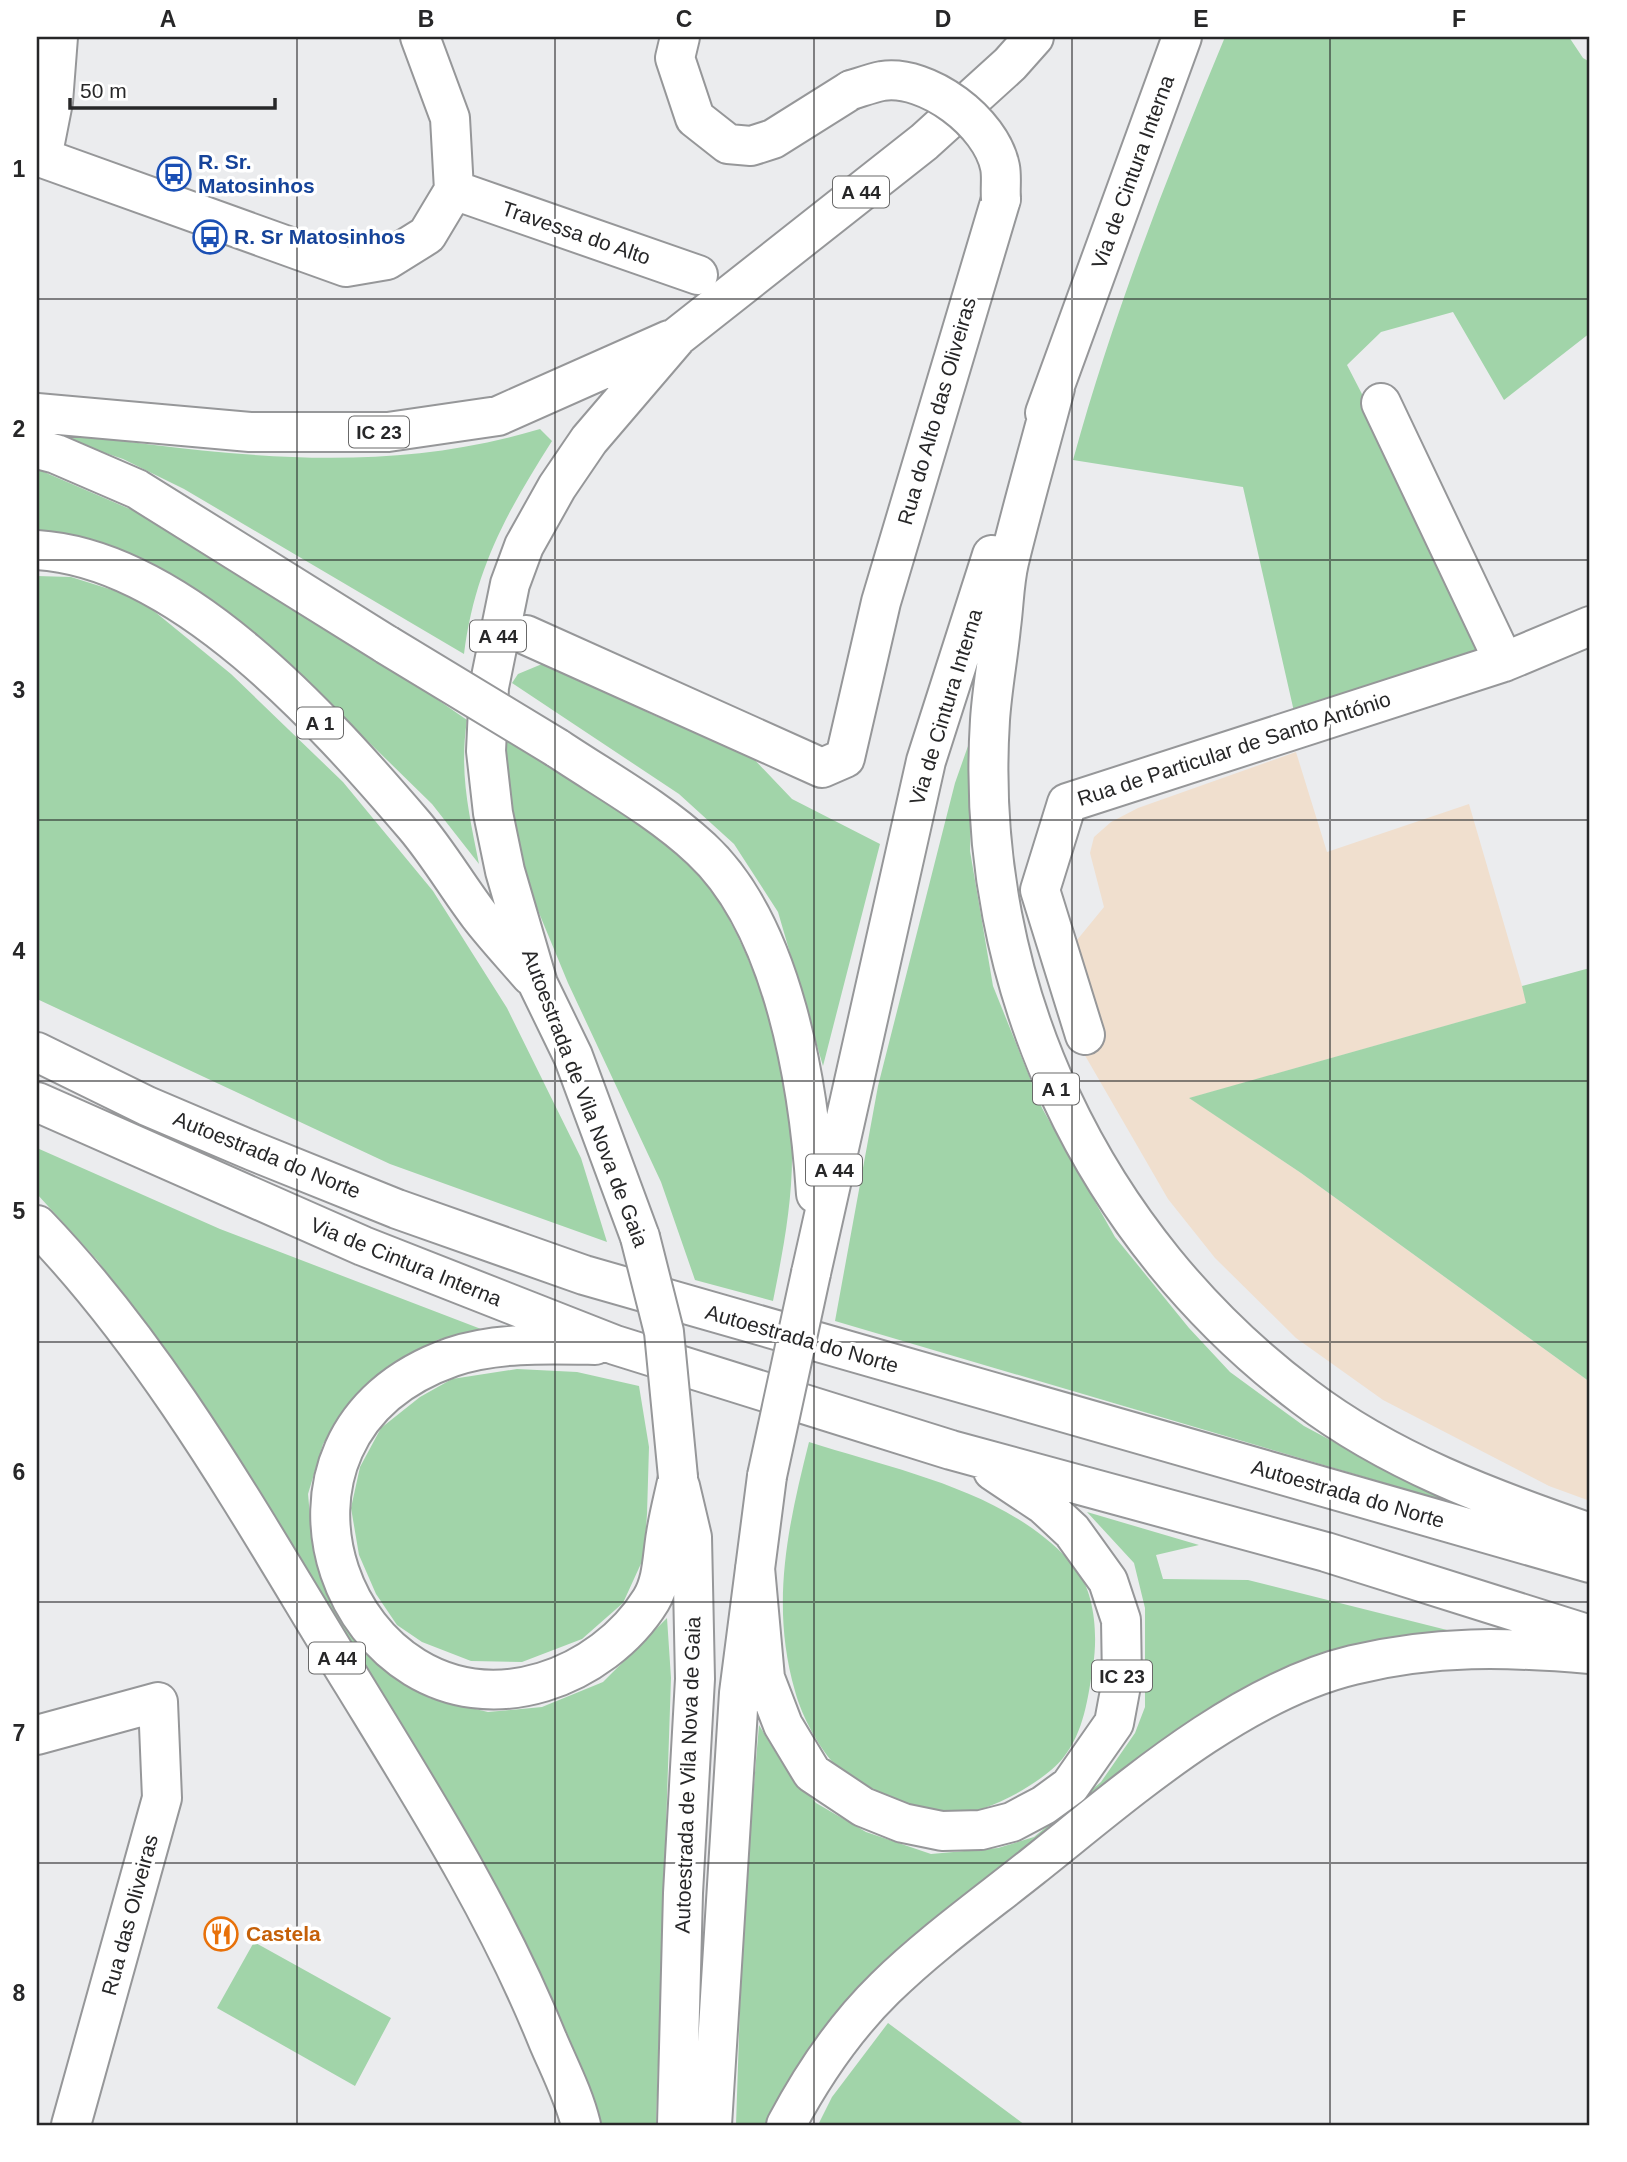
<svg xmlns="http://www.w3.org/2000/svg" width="1627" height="2162" viewBox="0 0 1627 2162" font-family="Helvetica,sans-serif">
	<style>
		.industrial { fill: #f0dfce }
		.green { fill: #a1d4a9 }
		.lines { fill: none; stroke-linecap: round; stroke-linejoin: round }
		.minor-casing { stroke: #969799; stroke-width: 42 }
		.highway-casing { stroke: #969799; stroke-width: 42 }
		.minor { stroke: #fff; stroke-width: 38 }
		.highway { stroke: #fff; stroke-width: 38 }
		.minor-bridge-casing { stroke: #969799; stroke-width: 42; stroke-linecap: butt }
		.highway-bridge-casing { stroke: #969799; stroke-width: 42; stroke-linecap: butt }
		.minor-bridge { stroke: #fff; stroke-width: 38 }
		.highway-bridge { stroke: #fff; stroke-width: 38 }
		.grid { fill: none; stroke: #272728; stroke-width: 2; stroke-opacity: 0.55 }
		.labels { text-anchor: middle; stroke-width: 7; stroke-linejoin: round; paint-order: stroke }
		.shield { fill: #fff; stroke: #686868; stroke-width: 2 }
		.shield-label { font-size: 19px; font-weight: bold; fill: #272728 }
		.transit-label { font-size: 21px; font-weight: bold; fill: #164399; stroke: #fff; text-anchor: start }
		.street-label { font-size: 21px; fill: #272728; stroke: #fff }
		.food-label { font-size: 21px; font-weight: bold; fill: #c56008; stroke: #fff; text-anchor: start }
		.neatline { fill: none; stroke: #272728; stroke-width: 2.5 }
		.grid-label { font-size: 23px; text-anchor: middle; font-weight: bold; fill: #272728 }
	</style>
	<rect width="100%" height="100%" fill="#ebecee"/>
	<!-- industrial -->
	<path class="industrial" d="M1296,752L1327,852L1469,804L1527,1003L1190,1098L1301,1173L1590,1382V1501L1549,1486L1383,1400L1296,1338L1215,1258L1168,1199L1083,1052L1074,966L1077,940L1104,907L1090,853L1094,837L1111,822L1138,808Z"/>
	<!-- green -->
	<path class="green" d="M1225,37H1569L1583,58L1590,62V333L1504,400L1453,312L1381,332L1347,365L1494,650L1295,716L1243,487L1073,460C1113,315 1167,176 1225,37Z
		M540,429L552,441C507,512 475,568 464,654L184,489L123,459L37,430C211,452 368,480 540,429Z
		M37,469L146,516L324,621L467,720C459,773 469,813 479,864L432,804L294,669L37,533Z
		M37,576L71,577L138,598L231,674L343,782L433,891L507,1008L581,1158L607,1242L390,1164L37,999Z
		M542,664L562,667L651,714L751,756L792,799L880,844L823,1066L778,912L734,844L679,794L512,683L518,674Z
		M974,729L970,851L993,986L1042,1108L1115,1237L1189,1328L1230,1372L1304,1426L1388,1471L1493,1515L835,1321L878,1086L955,783Z
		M503,739C561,775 625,807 677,852C747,911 789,1059 792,1148C793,1200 783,1251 773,1301L695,1280L661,1182L568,983L532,896L514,834Z
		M1590,968V1382L1301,1173L1189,1098L1526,1003L1522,986Z
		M37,1148L220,1229L481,1329L437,1340L387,1367L351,1403L323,1444L308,1494L312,1538L348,1631L376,1662L429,1698L488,1712L542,1707L603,1682L667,1618L671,1678L656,2125H597L185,1384L98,1261L37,1194Z
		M517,1369L577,1372L639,1386L649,1447L647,1514L644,1557L623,1603L582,1639L522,1662L471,1661L422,1642L397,1625L376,1594L359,1555L351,1508L360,1467L381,1428L420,1397L452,1379Z
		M809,1442C899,1471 1010,1491 1074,1566C1095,1591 1098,1635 1093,1666C1088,1698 1084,1732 1063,1758C1041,1785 976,1820 942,1814C920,1811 852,1783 837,1767C819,1748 802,1717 795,1691C770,1604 788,1526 809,1442Z
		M1087,1512L1199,1545L1156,1555L1163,1579L1248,1580L1447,1630L1346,1647L1287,1671L1191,1723L769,2125H736L743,1916L759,1725L779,1758L816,1803L866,1832L931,1854L998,1848L1034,1837L1101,1782L1135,1733L1145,1707V1608L1134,1563Z
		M254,1942L391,2018L355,2086L217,2008Z
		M888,2023L1025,2125H818L832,2097Z"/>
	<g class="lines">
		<defs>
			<path id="minor" d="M680,37L675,58L695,118L728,144L751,146L773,139L851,90
				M37,156L346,267L387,260L427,235L454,190L450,118L420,37
				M42,158L53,102L58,37
				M454,190L698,275
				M1381,403L1504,662
				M526,635L822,768L845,758L881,602L1001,199
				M1085,1035L1040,890L1067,803L1504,662L1590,626
				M37,1735L158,1702L162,1798L71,2125"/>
			<path id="highway" d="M1055,388C1040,446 1023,504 1009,562C1004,583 1004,605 1001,627C998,658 992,689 990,720C973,985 1093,1238 1305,1397C1389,1461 1491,1499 1590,1533
				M37,413L250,432H388L498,416L669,340
				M1045,413L1182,37
				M37,449L56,454L137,489L387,645
				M37,550C181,559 324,720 414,825C438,853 457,886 479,915C495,936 514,956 531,976
				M557,748C605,780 658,809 701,849C784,926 809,1086 816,1194
				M37,1052L147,1106L253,1151L397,1209L584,1275L1590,1563
				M37,1102L363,1246L615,1345L951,1450L1326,1552L1590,1635
				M37,1225C165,1358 256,1526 353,1683C424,1799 497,1914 548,2041C560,2069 574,2096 581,2125
				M640,1237L573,1056L538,984L505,871L493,813L486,751L489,687L510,584L524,546L557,487L589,440L678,336L924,142L1010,64L1034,37
				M811,1273L926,761L992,555
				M595,1345C549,1344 496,1342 452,1357C227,1436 347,1741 543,1682C586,1669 627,1639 651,1600C663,1580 662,1557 666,1534C669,1515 674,1496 678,1477
				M755,1568L765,1678L783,1725L812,1773L863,1807L903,1823L942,1831L981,1830L1012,1822L1044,1805L1070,1786L1114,1723L1122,1680L1121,1620L1108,1581L1072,1531L1044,1505L993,1471
				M677,2125L683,1893L695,1679L692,1537L680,1486
				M712,2125L739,1693L767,1476
				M786,2125C812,2076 844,2028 885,1988C930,1944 983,1906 1032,1867C1124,1794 1237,1693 1353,1665C1435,1645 1507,1647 1590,1654"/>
		</defs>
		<!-- minor casing -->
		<use href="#minor" class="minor-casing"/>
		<!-- highway casing -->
		<use href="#highway" class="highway-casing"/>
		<!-- minor -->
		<use href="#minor" class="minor"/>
		<!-- highway -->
		<use href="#highway" class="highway"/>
		<defs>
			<path id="minor-bridge" d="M851,90C861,87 872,83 882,81C927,74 991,122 1000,167C1002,177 1000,189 1001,199"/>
			<path id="highway-bridge" d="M387,645L557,748
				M640,1237L664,1332L678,1477
				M767,1476L811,1273"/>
		</defs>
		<!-- minor-bridge casing -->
		<use href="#minor-bridge" class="minor-bridge-casing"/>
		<!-- highway-bridge casing -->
		<use href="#highway-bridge" class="highway-bridge-casing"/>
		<!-- minor-bridge -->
		<use href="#minor-bridge" class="minor-bridge"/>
		<!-- highway-bridge -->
		<use href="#highway-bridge" class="highway-bridge"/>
	</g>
	<!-- grid -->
	<path class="grid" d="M297,37V2125M555,37V2125M814,37V2125M1072,37V2125M1330,37V2125M37,299H1590M37,560H1590M37,820H1590M37,1081H1590M37,1342H1590M37,1602H1590M37,1863H1590"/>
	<!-- icons -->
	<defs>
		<symbol id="bus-ring" viewBox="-11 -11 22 22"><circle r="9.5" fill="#fff" stroke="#1a4fb4" stroke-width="1.5"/><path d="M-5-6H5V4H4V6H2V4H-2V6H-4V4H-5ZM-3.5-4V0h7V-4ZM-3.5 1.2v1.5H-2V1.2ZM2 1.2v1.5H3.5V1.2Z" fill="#1a4fb4"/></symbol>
		<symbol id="restaurant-ring" viewBox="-11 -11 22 22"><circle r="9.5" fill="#fff" stroke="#e8710a" stroke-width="1.5"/><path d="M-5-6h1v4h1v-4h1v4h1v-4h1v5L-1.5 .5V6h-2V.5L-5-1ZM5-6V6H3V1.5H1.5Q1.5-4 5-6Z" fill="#e8710a"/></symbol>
	</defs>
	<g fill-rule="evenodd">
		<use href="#bus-ring" x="155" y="155" width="38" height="38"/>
		<use href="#bus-ring" x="191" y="218" width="38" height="38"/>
		<use href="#restaurant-ring" x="202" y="1915" width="38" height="38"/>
	</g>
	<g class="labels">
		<!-- shield labels -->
		<g class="shield">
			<rect x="833" y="176.5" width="56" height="31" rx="5"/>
			<rect x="349" y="416.5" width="60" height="31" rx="5"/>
			<rect x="470" y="620.5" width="56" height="31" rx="5"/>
			<rect x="297" y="707.5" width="46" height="31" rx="5"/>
			<rect x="1033" y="1073.5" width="46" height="31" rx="5"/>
			<rect x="806" y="1154.5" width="56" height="31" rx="5"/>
			<rect x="309" y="1642.5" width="56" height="31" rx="5"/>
			<rect x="1092" y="1660.5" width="60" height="31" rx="5"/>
		</g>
		<g class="shield-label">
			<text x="861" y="199">A 44</text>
			<text x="379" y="439">IC 23</text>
			<text x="498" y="643">A 44</text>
			<text x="320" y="730">A 1</text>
			<text x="1056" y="1096">A 1</text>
			<text x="834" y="1177">A 44</text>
			<text x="337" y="1665">A 44</text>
			<text x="1122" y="1683">IC 23</text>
		</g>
		<!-- transit labels -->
		<g class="transit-label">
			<text x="198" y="169">R. Sr.<tspan x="198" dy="24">Matosinhos</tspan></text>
			<text x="234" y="244">R. Sr Matosinhos</text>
		</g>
		<!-- street labels -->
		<g class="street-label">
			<text transform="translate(1133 172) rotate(-70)" y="7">Via de Cintura Interna</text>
			<text transform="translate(576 233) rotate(19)" y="7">Travessa do Alto</text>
			<text transform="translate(937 411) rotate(-74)" y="7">Rua do Alto das Oliveiras</text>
			<text transform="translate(946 707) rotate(-73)" y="7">Via de Cintura Interna</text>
			<text transform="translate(1234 749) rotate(-18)" y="7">Rua de Particular de Santo António</text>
			<text transform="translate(585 1098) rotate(69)" y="7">Autoestrada de Vila Nova de Gaia</text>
			<text transform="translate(267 1155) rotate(22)" y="7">Autoestrada do Norte</text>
			<text transform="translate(406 1262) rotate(22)" y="7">Via de Cintura Interna</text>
			<text transform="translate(802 1339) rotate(16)" y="7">Autoestrada do Norte</text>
			<text transform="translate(1348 1494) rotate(16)" y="7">Autoestrada do Norte</text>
			<text transform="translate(688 1775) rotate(-88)" y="7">Autoestrada de Vila Nova de Gaia</text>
			<text transform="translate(130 1915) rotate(-75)" y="7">Rua das Oliveiras</text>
		</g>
		<!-- food labels -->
		<g class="food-label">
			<text x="246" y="1941">Castela</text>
		</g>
	</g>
	<!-- border -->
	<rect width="1627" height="2162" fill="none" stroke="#ffffff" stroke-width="77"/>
	<!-- scale -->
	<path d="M70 98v10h205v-10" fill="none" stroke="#272728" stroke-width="3.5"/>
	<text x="80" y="98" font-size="21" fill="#272728" stroke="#ffffff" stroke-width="5" paint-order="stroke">50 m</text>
	<rect x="38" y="38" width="1550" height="2086" class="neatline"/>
	<g class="grid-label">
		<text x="168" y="27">A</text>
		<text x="426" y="27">B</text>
		<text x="684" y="27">C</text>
		<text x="943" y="27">D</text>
		<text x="1201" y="27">E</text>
		<text x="1459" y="27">F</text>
		<text x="19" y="177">1</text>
		<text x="19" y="437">2</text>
		<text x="19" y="698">3</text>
		<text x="19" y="959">4</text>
		<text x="19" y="1219">5</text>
		<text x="19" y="1480">6</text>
		<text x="19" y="1741">7</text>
		<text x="19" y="2001">8</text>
	</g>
</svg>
